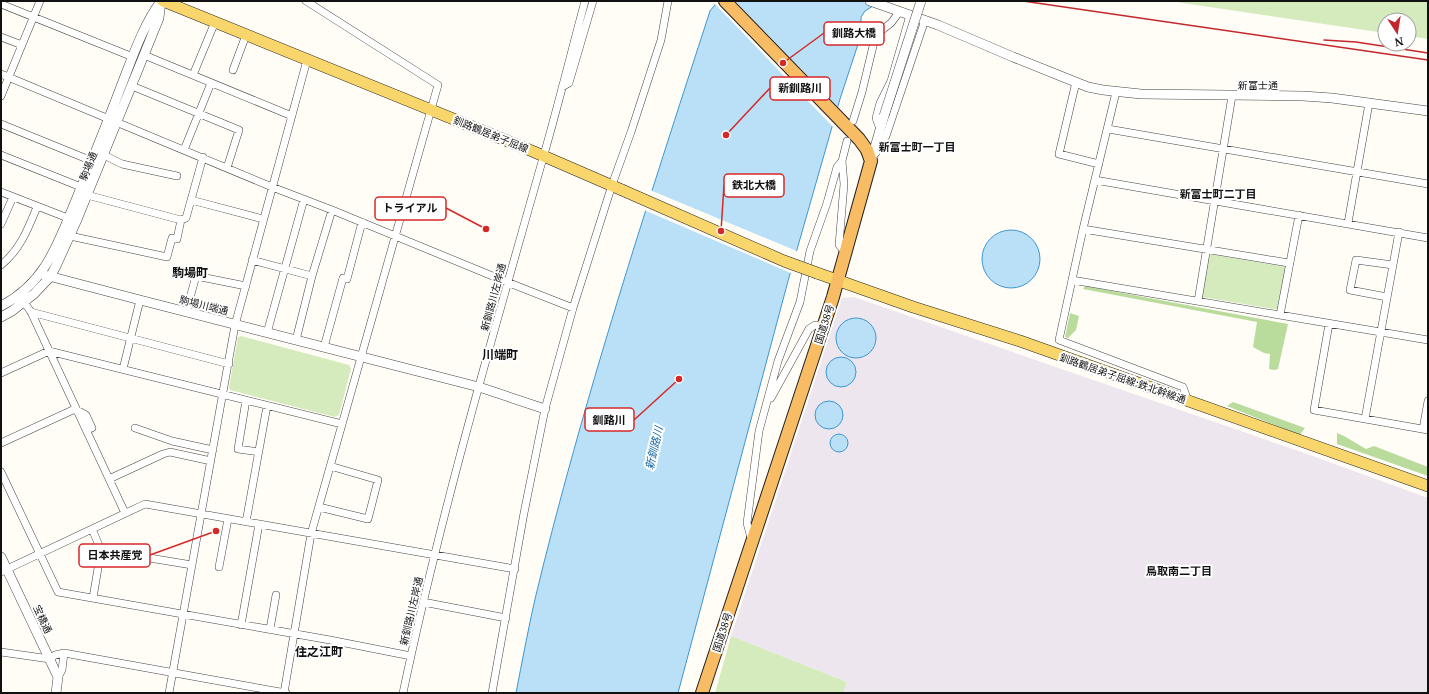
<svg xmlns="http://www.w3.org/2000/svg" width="1429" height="694" viewBox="0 0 1429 694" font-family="'Noto Serif','Noto Sans JP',serif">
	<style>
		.industrial { fill: #eee6ef }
		.green { fill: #d5ebbd }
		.forest { fill: #b9dc9c }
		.water { fill: #b9e0f7; stroke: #3f96cf }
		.pier { fill: #fffdf5 }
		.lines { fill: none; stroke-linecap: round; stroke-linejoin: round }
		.minor-casing { stroke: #444; stroke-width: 8 }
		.tertiary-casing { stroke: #444; stroke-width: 10 }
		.primary-casing { stroke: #222; stroke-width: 12 }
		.trunk-casing { stroke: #222; stroke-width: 14 }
		.minor { stroke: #fff; stroke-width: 7 }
		.tertiary { stroke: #fff; stroke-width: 9 }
		.primary { stroke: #f9d66b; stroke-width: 11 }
		.trunk { stroke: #f7bc64; stroke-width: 12 }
		.rail { stroke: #c4262e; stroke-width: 1.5 }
		.tertiary-bridge-casing { stroke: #444; stroke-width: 10; stroke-linecap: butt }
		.primary-bridge-casing { stroke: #222; stroke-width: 12; stroke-linecap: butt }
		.tertiary-bridge { stroke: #fff; stroke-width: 9 }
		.primary-bridge { stroke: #f9d66b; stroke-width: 11 }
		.labels { text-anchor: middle; stroke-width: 4; stroke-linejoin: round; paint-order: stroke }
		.street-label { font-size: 10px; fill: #111; stroke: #fff }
		.neighbourhood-label { font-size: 11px; font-weight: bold; fill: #111; stroke: #fff }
		.water-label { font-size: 11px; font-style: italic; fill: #1768a6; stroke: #fff }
		.quarter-label { font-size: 12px; font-weight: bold; fill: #111; stroke: #fff }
		.leader { fill: none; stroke: #d62828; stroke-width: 1.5 }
		.callout-dot { fill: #d62828; stroke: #fff; stroke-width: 1.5 }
		.callout { fill: #fff; stroke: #d62828; stroke-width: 1.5 }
		.callout-label { font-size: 11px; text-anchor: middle; font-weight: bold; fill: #111 }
	</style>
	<rect width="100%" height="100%" fill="#fffdf5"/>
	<!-- industrial -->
	<path class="industrial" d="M854,297L1310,455L1428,498V693H843L847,682L731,636L842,298Z"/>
	<!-- green -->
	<path class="green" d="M1169,1H1428V39L1409,36V20H1385V33Z
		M1209,254L1287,267L1280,310L1202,297Z
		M241,336L349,365L351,369L339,415L335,417L230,390L229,387L238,337Z
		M731,636L847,682L843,693H715Z"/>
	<!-- forest -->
	<path class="forest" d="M1085,286L1288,324L1278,369L1274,370L1269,369L1270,354L1264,353L1253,347L1257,322L1083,289Z
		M1070,313L1079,316L1076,330L1068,338L1065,337Z
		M1233,402L1305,428L1300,435L1227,406Z
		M1337,433L1344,436L1366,449L1374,446L1428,467V476L1337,444Z"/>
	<!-- water -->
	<path class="water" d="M718,1H872L873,6L865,11L861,17V35L840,99L788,281L678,693H516C522,662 528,630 535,599C583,400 647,205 710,11Z
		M982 259a29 29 0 1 1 58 0a29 29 0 1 1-58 0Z
		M836 338a20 20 0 1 1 40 0a20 20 0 1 1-40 0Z
		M826 372a15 15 0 1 1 30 0a15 15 0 1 1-30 0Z
		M815 415a14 14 0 1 1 28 0a14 14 0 1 1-28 0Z
		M830 443a9 9 0 1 1 18 0a9 9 0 1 1-18 0Z"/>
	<!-- pier -->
	<path class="pier" d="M716,1H735L840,109L834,128L714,3Z
		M650,190L799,252L793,274L644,210Z"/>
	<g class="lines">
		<defs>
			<path id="minor" d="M1,4L133,57
				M1,37L22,45
				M144,55L292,116
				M233,70L246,35
				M1,74L272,187L332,210L507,282L573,308
				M193,75L215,22
				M1076,82L1059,154L1099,164
				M132,86L239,130L227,168
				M562,87L569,83L593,1
				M1116,92L1083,229L1059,340L1183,387L1188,401
				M1,96L40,1
				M853,121L862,92L874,42L882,30L891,23L900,11
				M1,124L92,161
				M880,129L876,118L880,103L891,81L910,15
				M1108,129L1428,184
				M184,150L211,83
				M876,153L886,136L925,20
				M1,155L81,187
				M104,155L122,164L177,176
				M1095,180L1428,238
				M1,192L73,220
				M191,200L263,219
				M181,220L186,218L203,157
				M1348,223L1369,103
				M1,224L13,197
				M1083,229L1289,263
				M70,236L167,257L172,238L177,239L181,220L87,195
				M845,252L839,245L844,184L842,161L847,141
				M252,260L312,276
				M1,265C20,250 28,229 37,207
				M1072,280L1428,340
				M1387,297L1350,290L1356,260L1393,265
				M1198,301L1232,96
				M24,302L31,312L125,513
				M31,312L229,364
				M186,312L196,276L246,286
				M1280,315L1299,215
				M1329,324L1314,410L1428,430
				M267,333L304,199
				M296,340L312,276L332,210
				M324,347L343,278L347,279L362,222
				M123,369L140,300
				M1,373L49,351L342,424
				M771,398L809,329L815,325H823
				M246,400L238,449L259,452
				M1365,419L1399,232
				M135,428L172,441L213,450
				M1423,429L1428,401
				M1,443L75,409L86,415L92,428
				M1,472L58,592L330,640L411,656
				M109,479L163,454L170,452L211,461
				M319,507L368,519L378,480L330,466
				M246,522L267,406
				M92,529L101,550L192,565
				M751,538L747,523L759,431L778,361L800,302L810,251L827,203L837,167L842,161
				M219,567L228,519
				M1,572L145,504L515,569
				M93,598L101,550
				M423,602L506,618
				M241,625L259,524
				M270,629L276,595
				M1,652L50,659L55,655L64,653L286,693
				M58,677L62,670L64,653
				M169,693L235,325L307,60
				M284,693L311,534L438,85L306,1
				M403,693C441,512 493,335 543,158C558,106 571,53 585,1
				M492,693L524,513L545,409L573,308L612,185L631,132L661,40L668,1"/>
			<path id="tertiary" d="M870,1L938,25L1013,57L1088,87L1103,90L1141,94L1303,96L1332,98L1428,111
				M871,161L884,116
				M41,274L140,300L479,387L545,409
				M1,306C46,283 58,243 76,200C91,163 106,126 120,89C132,59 142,27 161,1
				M1,317L12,311L34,294L50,277L56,266L76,222L159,18L161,1
				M1,557L58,677L56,693"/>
			<path id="primary" d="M163,1L532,151L622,190
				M817,273L913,307L1020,341L1428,486"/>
			<path id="trunk" d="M702,693L833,297L871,161L867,150L859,139L725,1"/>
		</defs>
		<!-- minor casing -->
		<use href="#minor" class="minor-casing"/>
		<!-- tertiary casing -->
		<use href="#tertiary" class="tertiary-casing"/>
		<!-- primary casing -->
		<use href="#primary" class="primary-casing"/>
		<!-- trunk casing -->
		<use href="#trunk" class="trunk-casing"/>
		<!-- minor -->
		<use href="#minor" class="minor"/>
		<!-- tertiary -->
		<use href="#tertiary" class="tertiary"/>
		<!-- primary -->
		<use href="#primary" class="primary"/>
		<!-- trunk -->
		<use href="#trunk" class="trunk"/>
		<!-- rail -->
		<path class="rail" d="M1023,1L1428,60
			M1324,40L1356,42L1428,53"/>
		<defs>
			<path id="tertiary-bridge" d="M884,116L921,1"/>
			<path id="primary-bridge" d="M622,190L784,261L817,273"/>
		</defs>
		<!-- tertiary-bridge casing -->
		<use href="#tertiary-bridge" class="tertiary-bridge-casing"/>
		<!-- primary-bridge casing -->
		<use href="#primary-bridge" class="primary-bridge-casing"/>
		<!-- tertiary-bridge -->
		<use href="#tertiary-bridge" class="tertiary-bridge"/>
		<!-- primary-bridge -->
		<use href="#primary-bridge" class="primary-bridge"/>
	</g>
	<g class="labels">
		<!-- street labels -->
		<g class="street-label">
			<text x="1258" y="89">新富士通</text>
			<text transform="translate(491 134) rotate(22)" y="4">釧路鶴居弟子屈線</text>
			<text transform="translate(88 166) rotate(-68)" y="4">駒場通</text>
			<text transform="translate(493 297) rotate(-75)" y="4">新釧路川左岸通</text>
			<text transform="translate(204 305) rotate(14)" y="4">駒場川端通</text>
			<text transform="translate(824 324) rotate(-72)" y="4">国道38号</text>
			<text transform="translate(1123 378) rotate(19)" y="4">釧路鶴居弟子屈線:鉄北幹線通</text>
			<text transform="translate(411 611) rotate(-77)" y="4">新釧路川左岸通</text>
			<text transform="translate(43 619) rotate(65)" y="4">宝橋通</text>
			<text transform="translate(722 632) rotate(-72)" y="4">国道38号</text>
		</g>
		<!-- neighbourhood labels -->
		<g class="neighbourhood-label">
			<text x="917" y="151">新富士町一丁目</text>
			<text x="1218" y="198">新富士町二丁目</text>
			<text x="1179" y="575">鳥取南二丁目</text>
		</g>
		<!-- water labels -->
		<g class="water-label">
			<text transform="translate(654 448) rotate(-77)" y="4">新釧路川</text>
		</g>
		<!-- quarter labels -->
		<g class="quarter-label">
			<text x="190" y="277">駒場町</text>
			<text x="500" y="359">川端町</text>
			<text x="319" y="656">住之江町</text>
		</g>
	</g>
	<!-- callouts -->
	<path class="leader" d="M783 63L824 33M726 135L770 88M721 231L724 185M486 229L446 208M679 379L634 420M216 531L150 555"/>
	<g class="callout-dot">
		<circle cx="783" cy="63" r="4"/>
		<circle cx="726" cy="135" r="4"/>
		<circle cx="721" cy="231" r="4"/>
		<circle cx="486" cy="229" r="4"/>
		<circle cx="679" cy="379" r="4"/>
		<circle cx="216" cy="531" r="4"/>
	</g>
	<g class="callout">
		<rect x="824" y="22" width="60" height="23" rx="4"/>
		<rect x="770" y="77" width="60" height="23" rx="4"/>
		<rect x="724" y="174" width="60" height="23" rx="4"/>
		<rect x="375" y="197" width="71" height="23" rx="4"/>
		<rect x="585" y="408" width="49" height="23" rx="4"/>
		<rect x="79" y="544" width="71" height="23" rx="4"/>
	</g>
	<g class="callout-label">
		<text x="854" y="37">釧路大橋</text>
		<text x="800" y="92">新釧路川</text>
		<text x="754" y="189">鉄北大橋</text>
		<text x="410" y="212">トライアル</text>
		<text x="609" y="424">釧路川</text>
		<text x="115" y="559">日本共産党</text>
	</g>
	<!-- border -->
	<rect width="1429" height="694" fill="none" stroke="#111111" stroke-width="4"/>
	<!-- north arrow -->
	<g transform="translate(1397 32) rotate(168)"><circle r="19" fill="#ffffff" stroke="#a0a0a0"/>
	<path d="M0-3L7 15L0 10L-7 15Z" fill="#c4262e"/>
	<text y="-6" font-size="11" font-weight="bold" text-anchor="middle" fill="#111111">N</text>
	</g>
</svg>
